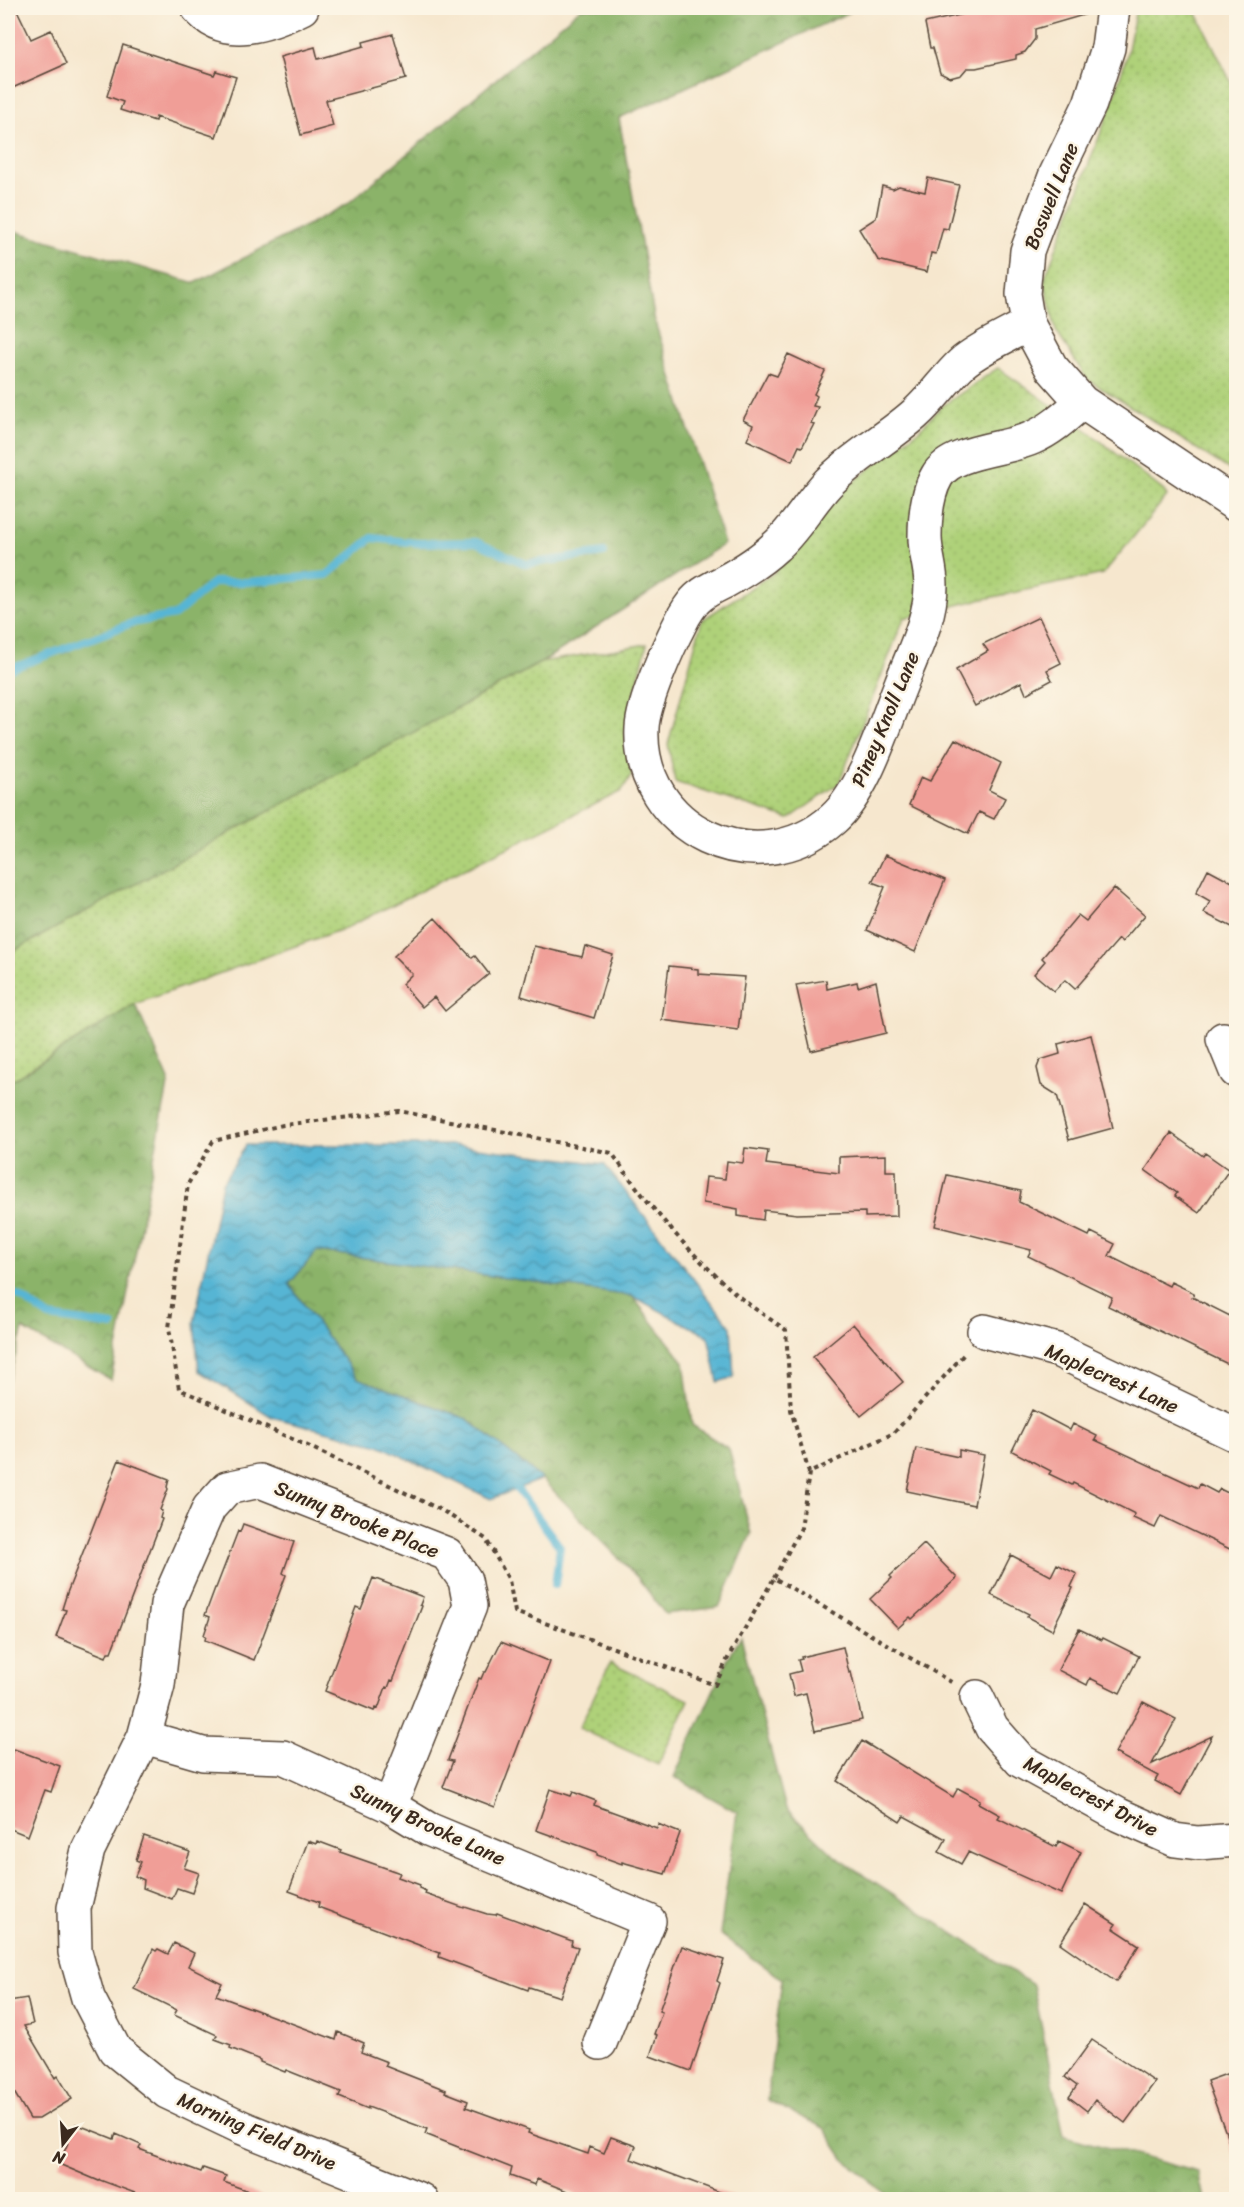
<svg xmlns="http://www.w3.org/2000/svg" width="1244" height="2207" viewBox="0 0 1244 2207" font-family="Sriracha,sans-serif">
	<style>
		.grass { fill: url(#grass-dots); stroke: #757e4c; stroke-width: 1.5 }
		.forest { fill: url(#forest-crowns); stroke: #636e44; stroke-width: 1.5 }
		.water { fill: url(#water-waves); stroke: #487079; stroke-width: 1.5 }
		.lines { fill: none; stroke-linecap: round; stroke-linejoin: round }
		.stream { stroke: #56b5d4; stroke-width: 8 }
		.building { fill: #f09e97 }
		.minor-casing { stroke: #574638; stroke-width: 36 }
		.path { stroke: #574638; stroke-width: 4; stroke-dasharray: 4.5 4.5; stroke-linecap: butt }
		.minor { stroke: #fff; stroke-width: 33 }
		.labels { text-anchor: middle; stroke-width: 5; stroke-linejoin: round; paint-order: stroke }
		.street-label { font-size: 20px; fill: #3b2a1e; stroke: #fcf5e5 }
	</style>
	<defs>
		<pattern id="grass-dots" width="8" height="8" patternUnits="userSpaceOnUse" patternTransform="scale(1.5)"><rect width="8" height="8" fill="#afd179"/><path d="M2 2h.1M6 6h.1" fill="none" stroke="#97b468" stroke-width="1.8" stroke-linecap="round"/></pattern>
		<pattern id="forest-crowns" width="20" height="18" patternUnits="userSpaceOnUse" patternTransform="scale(1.5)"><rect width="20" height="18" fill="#8bb369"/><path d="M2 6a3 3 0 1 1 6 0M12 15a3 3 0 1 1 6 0" fill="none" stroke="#739256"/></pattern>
		<pattern id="water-waves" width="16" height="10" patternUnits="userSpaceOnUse" patternTransform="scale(1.5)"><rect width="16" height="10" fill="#56b5d4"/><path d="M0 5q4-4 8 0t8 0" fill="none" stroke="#4893ab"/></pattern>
	</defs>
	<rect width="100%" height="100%" fill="#fcf5e5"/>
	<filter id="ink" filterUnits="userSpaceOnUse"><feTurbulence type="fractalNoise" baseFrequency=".0167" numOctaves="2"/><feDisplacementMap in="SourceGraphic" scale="12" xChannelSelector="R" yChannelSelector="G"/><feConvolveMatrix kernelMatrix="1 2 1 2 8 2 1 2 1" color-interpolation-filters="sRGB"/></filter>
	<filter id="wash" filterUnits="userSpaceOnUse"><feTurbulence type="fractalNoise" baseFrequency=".008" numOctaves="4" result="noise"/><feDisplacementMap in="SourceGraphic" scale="24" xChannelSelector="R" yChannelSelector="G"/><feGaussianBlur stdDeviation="1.35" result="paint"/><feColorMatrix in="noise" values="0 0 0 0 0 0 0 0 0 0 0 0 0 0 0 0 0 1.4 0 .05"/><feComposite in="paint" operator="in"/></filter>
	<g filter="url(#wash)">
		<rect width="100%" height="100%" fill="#f6e7ce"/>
		<!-- grass -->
		<path class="grass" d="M1136,8H1185L1195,10L1236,92V474L1087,379L1056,331L1044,280L1111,106L1127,55Z
			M998,368L1080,425L1164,491L1167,496L1103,574L965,603L904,618L839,783L789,819L675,782L668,744L702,620L774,573L830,500L919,430L941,407Z
			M647,644L625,733L632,773L622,791L348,927L135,1004L8,1083V954L542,662Z
			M610,1663L689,1700L658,1765L579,1728Z"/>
		<!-- forest -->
		<path class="forest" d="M581,8H848L850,12L619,118L655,322L724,544L542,662L8,954V229L195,283L346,205Z
			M135,1004L169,1080L111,1380L23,1329L8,1382V1083Z
			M317,1251L632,1296L684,1362L692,1425L729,1449L751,1534L719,1607L665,1614L638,1578L542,1479L467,1419L357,1378L289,1284Z
			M741,1637L786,1809L836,1857L1033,1985L1064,2136L1198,2172L1204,2199H892L845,2160L824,2128L767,2100L782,1979L720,1934L737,1812L674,1777L729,1656Z"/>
		<!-- water -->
		<path class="water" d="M246,1145H453L604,1164L731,1327L734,1377L718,1382L708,1336L632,1296L317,1251L289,1284L357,1378L467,1419L542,1479L491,1499L379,1445L272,1417L199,1371L194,1323L222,1183Z"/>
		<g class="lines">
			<!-- stream -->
			<path class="stream" d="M8,670L132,623L175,615L214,582H248L327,575L372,538L417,543L476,542L526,564L604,553
				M8,1293L19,1296L49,1317L113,1326
				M517,1489L560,1547L555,1585"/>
		</g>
		<g id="blocks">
			<!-- building -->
			<path class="building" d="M8,8H16L31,39L51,30L66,64L8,90Z
				M990,8H1086L1087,14L1035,29V39L1025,52L1016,55V59L976,68H967L961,75L950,78L940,73L933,48H930L925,23Z
				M393,34L406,79L326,100L333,126L301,135L280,57L315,47L318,59L364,46L363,42Z
				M123,45L214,75L216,71L236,77L216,137L156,117L155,121L120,110L123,102L107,96Z
				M928,178L959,185L948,229L943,228L936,254L931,253L927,272L878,260L859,229L876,218L882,186L893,189L899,186L925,192Z
				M788,354L825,371L814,394L817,396L813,406L818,407L811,423L814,424L802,447L799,446L792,461L747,440L753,425L743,420L768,373L777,376Z
				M1039,617L1061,663L1047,670L1052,680L1026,694L1021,682L975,706L956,670L988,651L983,644Z
				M955,739L1001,763L989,790L1005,798L994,819L979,812L968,834L909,805L921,777L930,781Z
				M885,855L945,880L915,952L867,930L885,887L872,882Z
				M1208,869L1236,884V929L1204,913L1210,901L1196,893Z
				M1114,888L1145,915L1122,942L1119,939L1075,989L1065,980L1054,991L1034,974L1045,961L1042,958L1078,915L1086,921Z
				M435,918L472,958L475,956L489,974L445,1011L434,997L422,1007L402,984L412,974L394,956Z
				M534,946L582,957L585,946L613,955L594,1018L521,996Z
				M669,966L698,969V974L745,977L738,1030L662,1020Z
				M826,980L827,989L857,982L858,987L876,981L886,1033L811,1051L796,985Z
				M1091,1035L1113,1128L1069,1140L1057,1095L1041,1085L1037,1068L1040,1060L1060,1054L1058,1044Z
				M1171,1133L1203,1156L1205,1153L1229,1170L1199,1213L1175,1196L1177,1193L1145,1170Z
				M745,1148L768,1151L766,1164L839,1173V1157L886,1155V1171H896L897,1216L865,1217V1212L797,1214L764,1210L763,1220L738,1216V1209L703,1203L706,1177L725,1179L727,1161L743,1163Z
				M947,1175L1021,1191L1019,1202L1089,1236L1091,1232L1115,1244L1109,1256L1169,1286L1171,1282L1194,1293L1192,1297L1236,1319V1368L1108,1306L1112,1297L1028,1256L1031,1250L935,1226Z
				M853,1324L903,1382L861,1416L813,1357Z
				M1032,1410L1070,1430L1073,1424L1097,1436L1095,1440L1198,1488L1200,1484L1217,1493L1220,1489L1236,1497V1552L1161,1516L1155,1528L1133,1518L1135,1514L1073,1483L1072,1485L1049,1474L1051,1471L1012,1451Z
				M916,1448L959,1457V1450L984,1455L974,1505L907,1491Z
				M119,1460L169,1479L167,1487L168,1489L160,1510L162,1511L160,1518L162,1519L111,1652H108L106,1657L56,1637L66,1610L62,1609L67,1593Z
				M243,1524L294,1542L283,1573L286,1575L254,1660L205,1640L206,1636L204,1635L210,1617L205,1615L215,1588H216L238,1531L240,1532Z
				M924,1544L957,1578L912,1619L910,1617L898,1628L870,1599L892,1578L890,1576Z
				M1011,1555L1051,1576L1057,1564L1077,1574L1071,1587L1073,1588L1052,1630L1027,1617L1029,1614L991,1595Z
				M373,1578L423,1597L420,1605L422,1606L393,1681L391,1680L388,1688L386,1687L378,1709L376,1708L374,1711L325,1691L356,1607L361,1609Z
				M1079,1629L1102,1640L1103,1638L1139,1656L1120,1693L1090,1678L1087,1685L1058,1670Z
				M501,1642L550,1662L495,1807L443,1787L453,1761L448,1760L479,1678L481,1679L484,1672H486Z
				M843,1647L849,1673L851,1672L862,1720L815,1731L806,1693L794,1696L789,1674L801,1671L798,1660L802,1659L801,1657Z
				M1143,1702L1176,1719L1152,1764L1212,1736L1181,1795L1155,1781L1158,1776L1115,1753Z
				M862,1741L953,1797L958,1788L980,1800L978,1803L1000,1815L998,1818L1056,1847L1059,1841L1081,1852L1061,1894L968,1852L961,1864L939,1852L946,1839L904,1816L900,1822L837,1781Z
				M14,1749L60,1766L51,1792L45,1790L28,1836L8,1828V1766Z
				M550,1789L571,1796L573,1792L596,1801L594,1805L657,1828L658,1824L680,1833L665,1874L622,1862V1864L597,1855V1852L536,1830Z
				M144,1836L190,1852L184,1868L199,1873L192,1893L177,1888L172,1899L143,1888L144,1880L135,1876L141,1862L136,1860Z
				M308,1841L316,1844L317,1841L341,1850L340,1852L400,1873L398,1877L420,1885L419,1888L426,1891L425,1894L464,1908L465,1907L487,1914L496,1915L497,1913L572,1941L571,1945L578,1947L560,1997L529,1987L528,1990L439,1957L440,1953L318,1907L319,1902L289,1891Z
				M1085,1904L1116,1924L1113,1928L1139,1945L1116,1982L1060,1943Z
				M174,1943L194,1953L188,1966L222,1983L216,1995L336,2040L338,2032L364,2043L361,2052L387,2062L385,2066L446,2090L445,2092L468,2101L466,2107L529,2130L528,2133L588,2154L590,2147L604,2153L611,2137L636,2146L631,2159L733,2197V2199H587L537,2179L535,2185L510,2176L512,2168L425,2134L427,2129L368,2107V2109L339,2097L341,2092L286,2070L285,2072L260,2062V2060L230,2048L231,2045L215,2039L217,2035L174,2015L177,2010L134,1989L153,1949L156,1951L158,1949L168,1954Z
				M682,1946L724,1960L717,1981L720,1983L691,2071L650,2056L657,2035L654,2034L662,2012L659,2011Z
				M27,1998L33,2024L24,2026L55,2078L58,2076L72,2099L39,2119H30L8,2082V1999L9,2001Z
				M1092,2040L1155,2082L1125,2123L1095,2100L1087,2111L1069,2097L1077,2086L1065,2077Z
				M1232,2072L1236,2084V2155H1234L1207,2081Z
				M76,2124L114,2139L116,2134L141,2145L139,2149L201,2172L203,2168L226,2176L224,2182L264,2197L263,2199H151L100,2180L99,2181L59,2164Z"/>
		</g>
	</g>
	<g filter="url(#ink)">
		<use href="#blocks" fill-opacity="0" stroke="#574638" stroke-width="1.5"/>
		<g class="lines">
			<defs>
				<path id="minor" d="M198,8C225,41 270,24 302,8
					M1113,8L1108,48L1090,104L1056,174L1027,251L1023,294L1028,324L1051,367L1082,402L1236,505
					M1028,324C1008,336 979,348 962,363C945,379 932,399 915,414C887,439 854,456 828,483C809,503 796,529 775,547C760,561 742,572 724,582C716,586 707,590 700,596C692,602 684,615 680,624C668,647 643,703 642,728C637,830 757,886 833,819C865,791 885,723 901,684C913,652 931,619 931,585C931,568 925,553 925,537C925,517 927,493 937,476C952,450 1006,450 1032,438C1051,430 1066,416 1082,402
					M1223,1039L1236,1071
					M984,1331L1057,1350L1236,1435
					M977,1697L992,1728L1021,1761L1119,1815L1175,1840L1198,1843L1236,1840
					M144,1737L203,1754L283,1757L390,1806L428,1829L649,1921L600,2043
					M390,1806L470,1606L465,1580L447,1554L260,1481L227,1488L209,1508L167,1604L158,1685L144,1737L88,1850L74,1908L75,1952L88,1998L115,2050L167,2092L243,2128L421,2200"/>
			</defs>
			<!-- minor casing -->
			<use href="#minor" class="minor-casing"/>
			<!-- path -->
			<path class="path" d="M809,1473L791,1410L786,1330C769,1318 749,1306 734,1292C688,1252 646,1203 612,1153L399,1111L283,1125L213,1141L188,1184L169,1328L179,1389L308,1446L443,1511L486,1539L509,1580L515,1612L715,1685L729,1656L774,1578L953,1683
				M774,1578L801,1528L809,1473L894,1433L966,1352"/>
			<!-- minor -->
			<use href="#minor" class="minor"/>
		</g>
	</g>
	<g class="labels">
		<!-- street labels -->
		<g class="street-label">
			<text transform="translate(1051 196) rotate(-68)" y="7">Boswell Lane</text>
			<text transform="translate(885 719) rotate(-67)" y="7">Piney Knoll Lane</text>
			<text transform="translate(1112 1378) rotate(24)" y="7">Maplecrest Lane</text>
			<text transform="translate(357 1519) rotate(22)" y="7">Sunny Brooke Place</text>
			<text transform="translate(1091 1796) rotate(28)" y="7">Maplecrest Drive</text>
			<text transform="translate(428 1824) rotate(25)" y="7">Sunny Brooke Lane</text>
			<text transform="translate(257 2131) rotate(23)" y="7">Morning Field Drive</text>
		</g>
	</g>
	<!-- margin -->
	<rect width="1244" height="2207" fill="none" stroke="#fcf5e5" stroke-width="30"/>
	<!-- north arrow -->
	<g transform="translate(63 2144) rotate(197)" stroke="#fcf5e5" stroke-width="4.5" paint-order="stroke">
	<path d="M0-4.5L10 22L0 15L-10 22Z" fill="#3b2a1e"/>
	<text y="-9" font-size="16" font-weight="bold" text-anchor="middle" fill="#3b2a1e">N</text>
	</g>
</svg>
